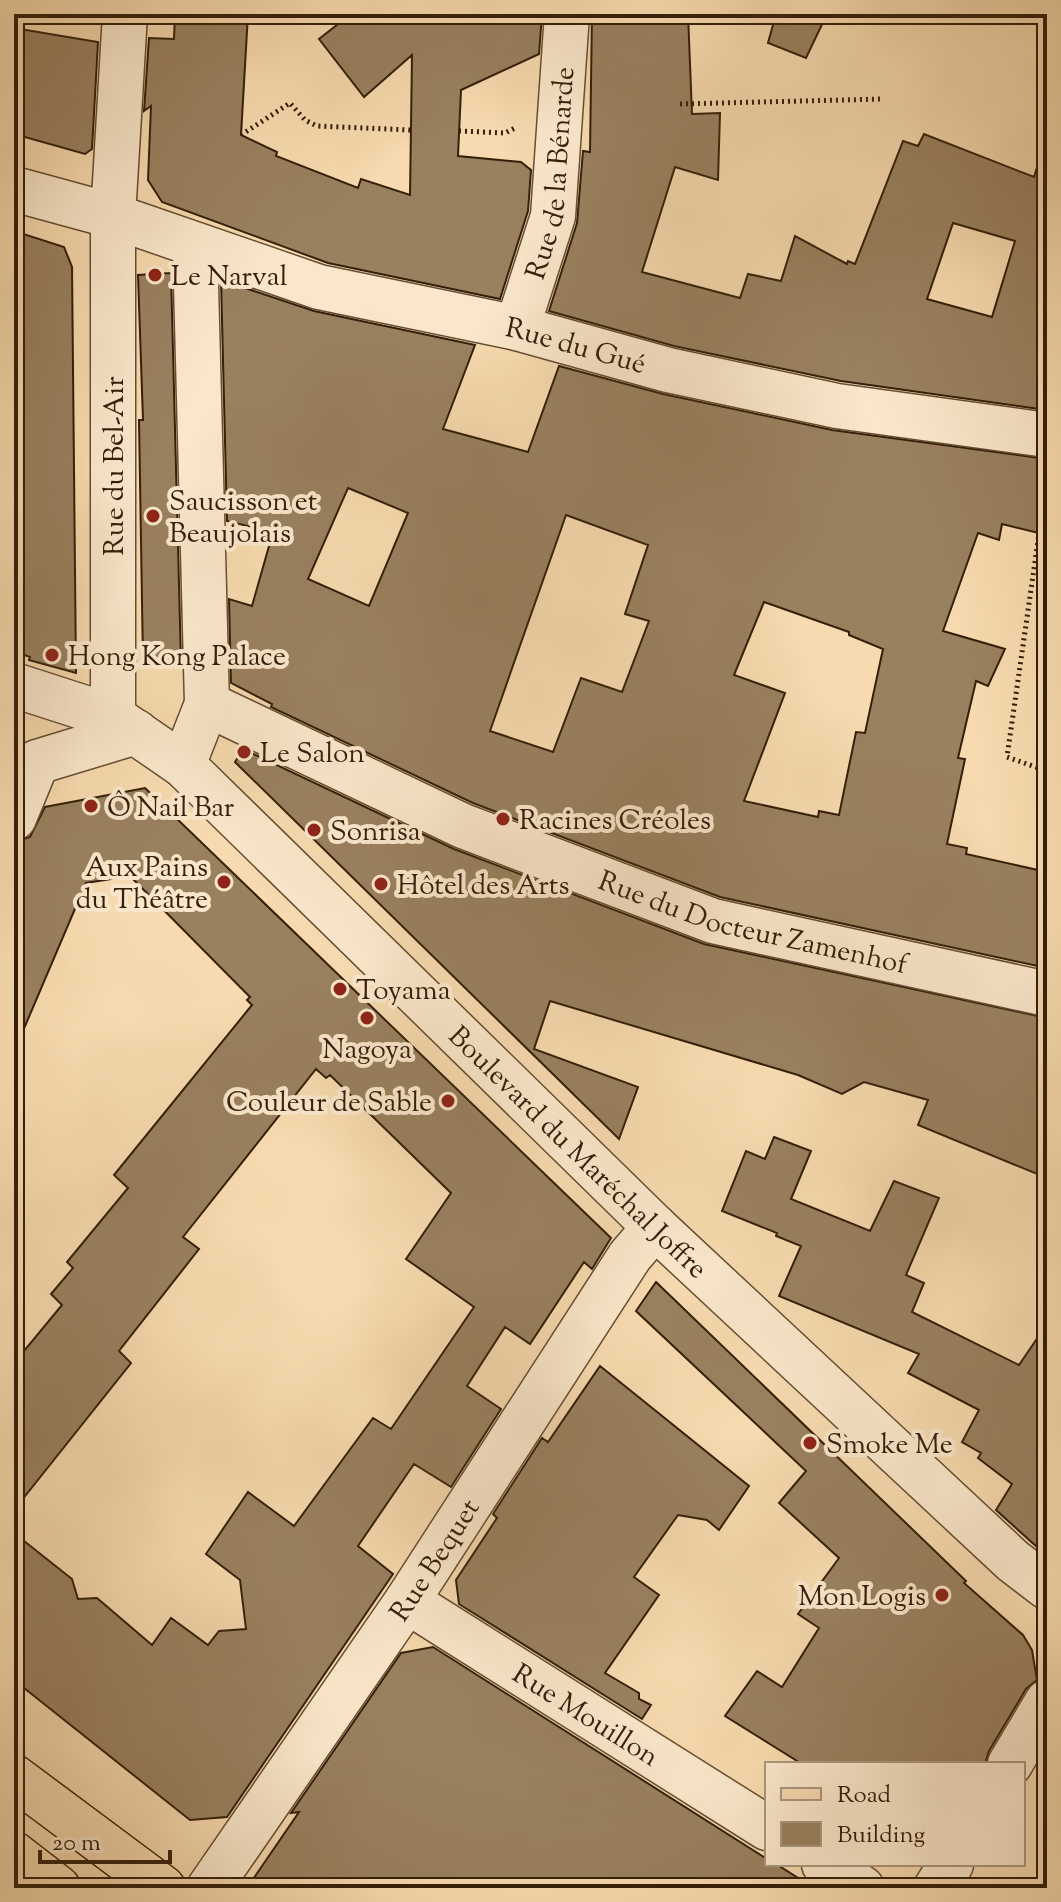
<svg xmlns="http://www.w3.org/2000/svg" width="1061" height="1902" viewBox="0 0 1061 1902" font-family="'Sorts Mill Goudy',serif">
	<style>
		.building { fill: #99805f; stroke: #341f09; stroke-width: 2; fill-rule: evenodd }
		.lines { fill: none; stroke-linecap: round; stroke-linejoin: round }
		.minor-casing { stroke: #654e32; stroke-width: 47 }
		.major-casing { stroke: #341f09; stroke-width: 47 }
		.path { stroke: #341f09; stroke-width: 5; stroke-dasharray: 2 4; stroke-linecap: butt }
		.minor { stroke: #fae7cb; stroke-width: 44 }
		.major { stroke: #f7daaf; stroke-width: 44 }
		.poi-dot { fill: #8f2418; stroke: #fae7cb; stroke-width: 3 }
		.labels { text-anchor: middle; stroke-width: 8; stroke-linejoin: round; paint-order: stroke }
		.street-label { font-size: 28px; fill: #341f09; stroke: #fae7cb }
		.poi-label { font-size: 28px; fill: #341f09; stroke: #fae7cb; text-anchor: start }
	</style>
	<rect width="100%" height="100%" fill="#f7daaf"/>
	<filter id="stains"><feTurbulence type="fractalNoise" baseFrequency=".0025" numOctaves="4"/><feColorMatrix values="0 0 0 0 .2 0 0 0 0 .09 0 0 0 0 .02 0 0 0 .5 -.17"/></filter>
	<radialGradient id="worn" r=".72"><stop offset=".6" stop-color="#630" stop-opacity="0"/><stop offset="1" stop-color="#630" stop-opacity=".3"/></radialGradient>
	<!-- building -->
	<path class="building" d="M175,14H248L241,135L277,152L276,156L358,188L361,179L410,195L412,55L364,97L319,39L351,14H542L539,54L461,90L458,156L521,162L531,170L528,211L500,299L328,263L162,202L148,180L151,106L144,111L149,38L174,39Z
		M592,14H688L692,114L720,113L718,180L675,167L642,272L740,298L748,274L781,281L795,236L847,264L848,261L855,264L903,141L918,146L924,134L1034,177L1038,164L1047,166V410L841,381L674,346L549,311L577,223L583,151L590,152ZM953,223L1015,241L992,317L927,299Z
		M776,14H827L806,58L768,43Z
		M14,28L98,42L92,149L85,154L14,134Z
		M14,231L64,247L72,267L76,673L29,660L30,657L14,651Z
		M171,273L181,662H143L139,420H143L138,275Z
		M221,280L314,311L475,345L443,429L528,452L559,366L663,394L832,430L1047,459V535L1002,524L999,540L978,533L943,631L1005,649L988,686L976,681L958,758L965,759L947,844L967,848L966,854L1047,872V968L720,897L473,803L271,707L272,704L231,683L229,599L252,606L273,532L227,521ZM348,488L408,513L369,606L308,579ZM566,515L648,545L625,614L649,621L622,692L581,678L553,752L490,731ZM764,602L849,632V635L883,649L865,733L856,732L839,815L819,811L818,817L744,801L785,693L734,675Z
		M243,749L454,849L704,944L1047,1018V1178L918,1125L928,1100L864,1082L842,1094L798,1075L550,1001L534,1049L638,1087L619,1139L235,762Z
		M145,788L611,1238L592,1269L584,1262L530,1344L505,1327L467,1386L501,1409L451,1487L414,1464L358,1546L393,1574L227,1817L190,1820L14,1680V1533L72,1579L78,1599L97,1598L152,1645L171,1618L208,1645L219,1631L246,1629L240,1580L206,1554L248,1492L294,1526L373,1418L391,1429L474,1307L406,1259L451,1193L330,1075L326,1078L316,1069L183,1237L199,1249L119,1351L131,1363L14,1510V1363L62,1305L51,1294L73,1268L67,1262L128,1188L114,1175L252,1005L247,1000L250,997L130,876L86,883L14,1052V842L30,837L45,807Z
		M774,1137L811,1151L791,1199L870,1231L894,1181L939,1198L906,1275L924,1283L912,1312L1019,1365L1047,1324V1556L996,1510L1012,1484L978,1458L981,1453L962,1442L979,1410L908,1373L919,1354L779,1296L801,1246L776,1236L777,1233L722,1211L746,1151L765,1159Z
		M656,1282L966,1581L964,1583L1023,1635L1032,1650L1037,1680L1026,1689L989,1751L985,1764H802L725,1716L757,1671L782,1687L819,1628L798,1614L839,1558L779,1503L806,1471L636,1311Z
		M600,1366L749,1486L719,1530L707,1520L678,1515L634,1577L659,1595L605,1673L639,1693V1699L651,1705L642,1719L459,1604L456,1580L497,1518L493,1514L542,1438L548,1442Z
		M433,1647L767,1859V1864H776L814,1888H247L299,1812L291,1813L401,1653Z"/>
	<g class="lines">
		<defs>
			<g id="minor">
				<path id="s1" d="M14,189L113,216L319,287L517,328L668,370L837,406L1047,435"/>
				<path id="s2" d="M517,328L553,216L567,14"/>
				<path id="s3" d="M14,685L113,717L183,765L655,1227L1013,1561L1047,1587"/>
				<path id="s4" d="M207,704L463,826L713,921L1047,994"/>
				<path d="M113,717V216L125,14"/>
				<path d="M183,765L207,704L195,246"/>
				<path d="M14,818L37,762L136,732"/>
				<path id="s5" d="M407,1601L767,1828"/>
				<path d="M1010,1764L1047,1702"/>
				<path d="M824,1864L862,1888"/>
				<path id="s6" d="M209,1888L407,1601L630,1256L655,1227"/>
				<path d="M936,1888L951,1864"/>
			</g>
			<path id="major" d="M14,1777L163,1888
				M14,1854L58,1888"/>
		</defs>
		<!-- minor casing -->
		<use href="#minor" class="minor-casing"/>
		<!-- major casing -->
		<use href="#major" class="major-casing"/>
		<!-- path -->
		<path class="path" d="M680,104L882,99
			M459,131L505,133L515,128
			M241,135L290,103L305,120L317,126L411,130
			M1047,478L1007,757L1047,771"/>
		<!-- minor -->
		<use href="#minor" class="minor"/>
		<!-- major -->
		<use href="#major" class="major"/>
	</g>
	<!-- markers -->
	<g class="poi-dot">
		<circle cx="155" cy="275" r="8"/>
		<circle cx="153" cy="516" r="8"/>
		<circle cx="52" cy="655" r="8"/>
		<circle cx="244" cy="752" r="8"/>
		<circle cx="91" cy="806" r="8"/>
		<circle cx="503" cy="819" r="8"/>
		<circle cx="314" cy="830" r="8"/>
		<circle cx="224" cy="882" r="8"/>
		<circle cx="381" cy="884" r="8"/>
		<circle cx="340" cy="989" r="8"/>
		<circle cx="367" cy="1018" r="8"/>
		<circle cx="448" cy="1101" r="8"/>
		<circle cx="810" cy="1443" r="8"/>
		<circle cx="942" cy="1595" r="8"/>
	</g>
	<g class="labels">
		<!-- street labels -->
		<g class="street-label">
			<text dy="10" stroke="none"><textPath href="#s2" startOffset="160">Rue de la Bénarde</textPath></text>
			<text dy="10" stroke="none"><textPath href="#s1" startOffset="584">Rue du Gué</textPath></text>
			<text transform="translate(113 466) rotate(-90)" y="10">Rue du Bel-Air</text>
			<text dy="10" stroke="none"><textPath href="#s4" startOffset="590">Rue du Docteur Zamenhof</textPath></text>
			<text dy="10" stroke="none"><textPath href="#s3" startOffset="742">Boulevard du Maréchal Joffre</textPath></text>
			<text dy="10" stroke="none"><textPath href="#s6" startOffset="398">Rue Bequet</textPath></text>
			<text dy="10" stroke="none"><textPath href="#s5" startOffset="212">Rue Mouillon</textPath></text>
		</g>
		<!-- poi labels -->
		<g class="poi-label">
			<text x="171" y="285">Le Narval</text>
			<text x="169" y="510">Saucisson et<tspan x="169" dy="32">Beaujolais</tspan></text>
			<text x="68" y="665">Hong Kong Palace</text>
			<text x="260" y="762">Le Salon</text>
			<text x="107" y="816">Ô Nail Bar</text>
			<text x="519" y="829">Racines Créoles</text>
			<text x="330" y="840">Sonrisa</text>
			<text x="208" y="876" text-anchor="end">Aux Pains<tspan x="208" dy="32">du Théâtre</tspan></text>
			<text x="397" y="894">Hôtel des Arts</text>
			<text x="356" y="999">Toyama</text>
			<text x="367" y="1058" text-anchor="middle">Nagoya</text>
			<text x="432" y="1111" text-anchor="end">Couleur de Sable</text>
			<text x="826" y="1453">Smoke Me</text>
			<text x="926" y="1605" text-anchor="end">Mon Logis</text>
		</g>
	</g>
	<!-- margin -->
	<rect width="1061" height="1902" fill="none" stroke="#f7daaf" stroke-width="48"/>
	<rect x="16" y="16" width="1029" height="1870" fill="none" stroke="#341f09" stroke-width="4"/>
	<rect x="24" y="24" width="1013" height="1854" fill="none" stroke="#341f09" stroke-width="2"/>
	<!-- legend -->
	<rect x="765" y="1762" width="260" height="104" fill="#fae7cb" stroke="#ab977d" stroke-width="2"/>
	<rect x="781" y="1788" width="40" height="12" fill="#f7daaf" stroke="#ab977d" stroke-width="2"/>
	<text x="837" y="1802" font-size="24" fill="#341f09">Road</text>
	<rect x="781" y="1822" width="40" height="24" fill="#99805f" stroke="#ab977d" stroke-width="2"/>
	<text x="837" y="1842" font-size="24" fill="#341f09">Building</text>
	<!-- scale -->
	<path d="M40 1850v12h130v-12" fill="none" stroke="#341f09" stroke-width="4"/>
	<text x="52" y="1850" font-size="24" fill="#341f09" stroke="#fae7cb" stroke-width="6" paint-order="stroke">20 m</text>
	<rect width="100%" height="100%" filter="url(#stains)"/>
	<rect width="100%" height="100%" fill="url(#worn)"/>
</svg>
